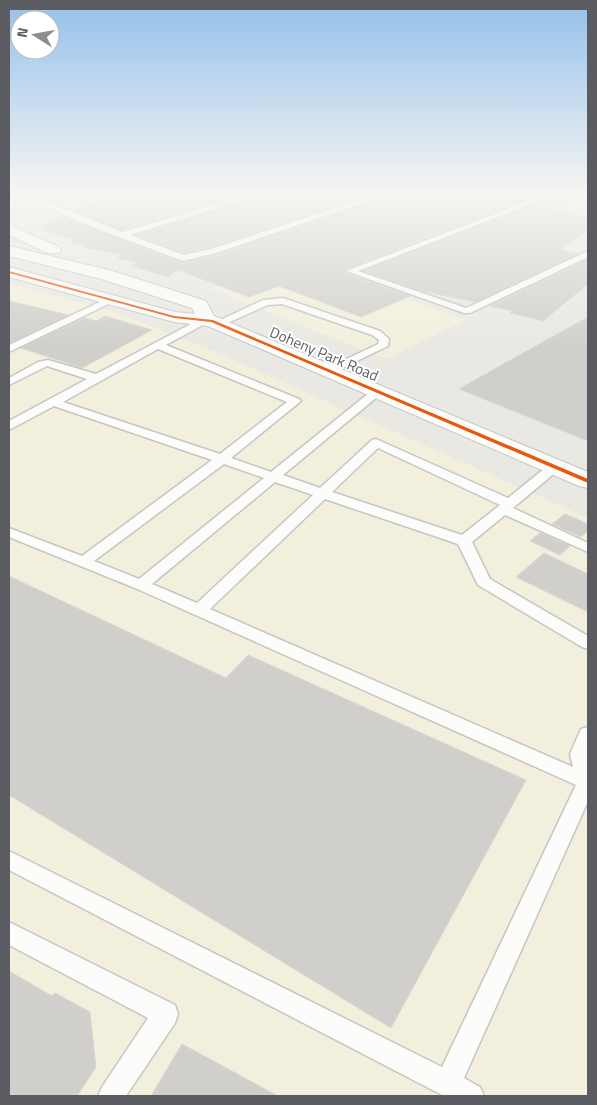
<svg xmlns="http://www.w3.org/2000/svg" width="597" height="1105" viewBox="0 0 597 1105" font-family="'Titillium Web',sans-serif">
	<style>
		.commercial { fill: #f2f0dc }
		.building { fill: #d0cfcc; stroke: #d8d7d2 }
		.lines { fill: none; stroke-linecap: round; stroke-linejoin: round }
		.service-casing { stroke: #c6c5c4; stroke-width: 3 }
		.secondary-casing { stroke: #c5c5c3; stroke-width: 2 }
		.service { fill: #fcfcfb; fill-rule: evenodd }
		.secondary { fill: #fcfcfb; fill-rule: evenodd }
		.cycleway-casing { stroke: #fff; stroke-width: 3 }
		.cycleway { fill: #e8590c; fill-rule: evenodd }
		.labels { text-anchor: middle; stroke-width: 4; stroke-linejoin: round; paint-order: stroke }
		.far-street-label { font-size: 15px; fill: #5a5c61; stroke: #fff }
	</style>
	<rect width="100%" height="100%" fill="#e9e8e3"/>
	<!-- commercial -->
	<path class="commercial" d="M293,257L466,320L386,359L210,289Z
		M9,284L110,310L216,352L588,518V1096H9Z"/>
	<!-- building -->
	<path class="building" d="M149,193H246L122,230L75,211L114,195L131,198Z
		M268,193H374L210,247L184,253L136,235Z
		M395,193H543L345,269V273L410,296L361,317L279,286L249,297L178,270L168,277L131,266L138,262L117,258L122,255L83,247L87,246L69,242L75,239L55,235L58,234L42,231L47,229L37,227L63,216L183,263L217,255Z
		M562,193H586L550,210L588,217V230L560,250L578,254L475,302L422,291L363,271Z
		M588,259V284L543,321L510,313L513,311L490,306Z
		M9,301L69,315L9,343Z
		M105,316L152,330L82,368L21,348L84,318L97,321Z
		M588,317V441L459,389L523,353Z
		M565,514L588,524V531L581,537L552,524Z
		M540,533L570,546L560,555L530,541Z
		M544,553L588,574V612L516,577Z
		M9,576L226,678L248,655L526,780L391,1028L9,795Z
		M9,971L52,996L55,993L90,1012L96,1067L77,1096H9Z
		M182,1044L278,1096H151Z"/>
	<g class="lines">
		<defs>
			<path id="service" d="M26,193L122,232L254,193H266L130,235L184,255L211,249L381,193H393L216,253L183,261L87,225L17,194Z
				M549,193H560L358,271L466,308L588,251V257L470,313H464L346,271Z
				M112,296L117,299L115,301L9,352V345Z
				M283,298L380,331L389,339L388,346L332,373L326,370L328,368L378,344L379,340L372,335L282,304L268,305L223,325H215L214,323L263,300Z
				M206,316L210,317V321L166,345L299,399L301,401L231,458L271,472L374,389L378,388L384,391L382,393L283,475L320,488L372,440L376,439L508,498L550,464H560L562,467L513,508L588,543V552L505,515L472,542L490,579L588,636V649L582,647L478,585L458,544L325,499L210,609L573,767L570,754L581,729L588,727V801L464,1078L480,1087L484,1096H444L9,870V851L442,1067L576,785L135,588L9,537V528L82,556L212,460L54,406L9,430V421L87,379L47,366L9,385V378L38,362L48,360L96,374ZM158,349L287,402L220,454L63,402ZM378,448L500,505L462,535L332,492ZM224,464L264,478L139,579L94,561ZM275,482L313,495L197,603L152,584Z
				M9,922L175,1005L178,1014L175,1023L126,1096H98L102,1087L148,1018L9,945Z"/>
			<path id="secondary" d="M9,225L59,247L61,250L59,253H47L9,235Z
				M9,246L113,271L206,301L214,316L588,472V488L579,486L208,326L174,322L9,277V267L175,312L195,314L192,308L101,279L9,256Z"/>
		</defs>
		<!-- service casing -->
		<use href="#service" class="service-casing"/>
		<!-- secondary casing -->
		<use href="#secondary" class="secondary-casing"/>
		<!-- service -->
		<use href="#service" class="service"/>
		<!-- secondary -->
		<use href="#secondary" class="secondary"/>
		<defs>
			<path id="cycleway" d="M9,271L174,316L213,320L588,479V483L211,322L174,318L9,273Z"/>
		</defs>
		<!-- cycleway casing -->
		<use href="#cycleway" class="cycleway-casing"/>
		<!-- cycleway -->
		<use href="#cycleway" class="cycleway"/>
	</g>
	<!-- sky -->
	<linearGradient id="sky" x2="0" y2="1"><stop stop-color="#95c0eb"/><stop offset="0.55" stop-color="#f5f5f2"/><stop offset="1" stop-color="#f5f5f2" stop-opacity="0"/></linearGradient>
	<rect width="597" height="348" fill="url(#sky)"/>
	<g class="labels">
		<!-- far-street labels -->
		<g class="far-street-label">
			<text transform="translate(324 354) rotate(23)" y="5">Doheny Park Road</text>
		</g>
	</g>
	<!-- border -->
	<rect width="597" height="1105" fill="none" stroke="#5a5c61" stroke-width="20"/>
	<!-- north arrow -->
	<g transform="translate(35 35) rotate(281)"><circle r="24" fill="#ffffff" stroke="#bdbec0"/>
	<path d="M0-4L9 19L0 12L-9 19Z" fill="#8c8d8e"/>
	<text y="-8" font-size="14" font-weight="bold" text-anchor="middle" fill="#5a5c61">N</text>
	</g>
</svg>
